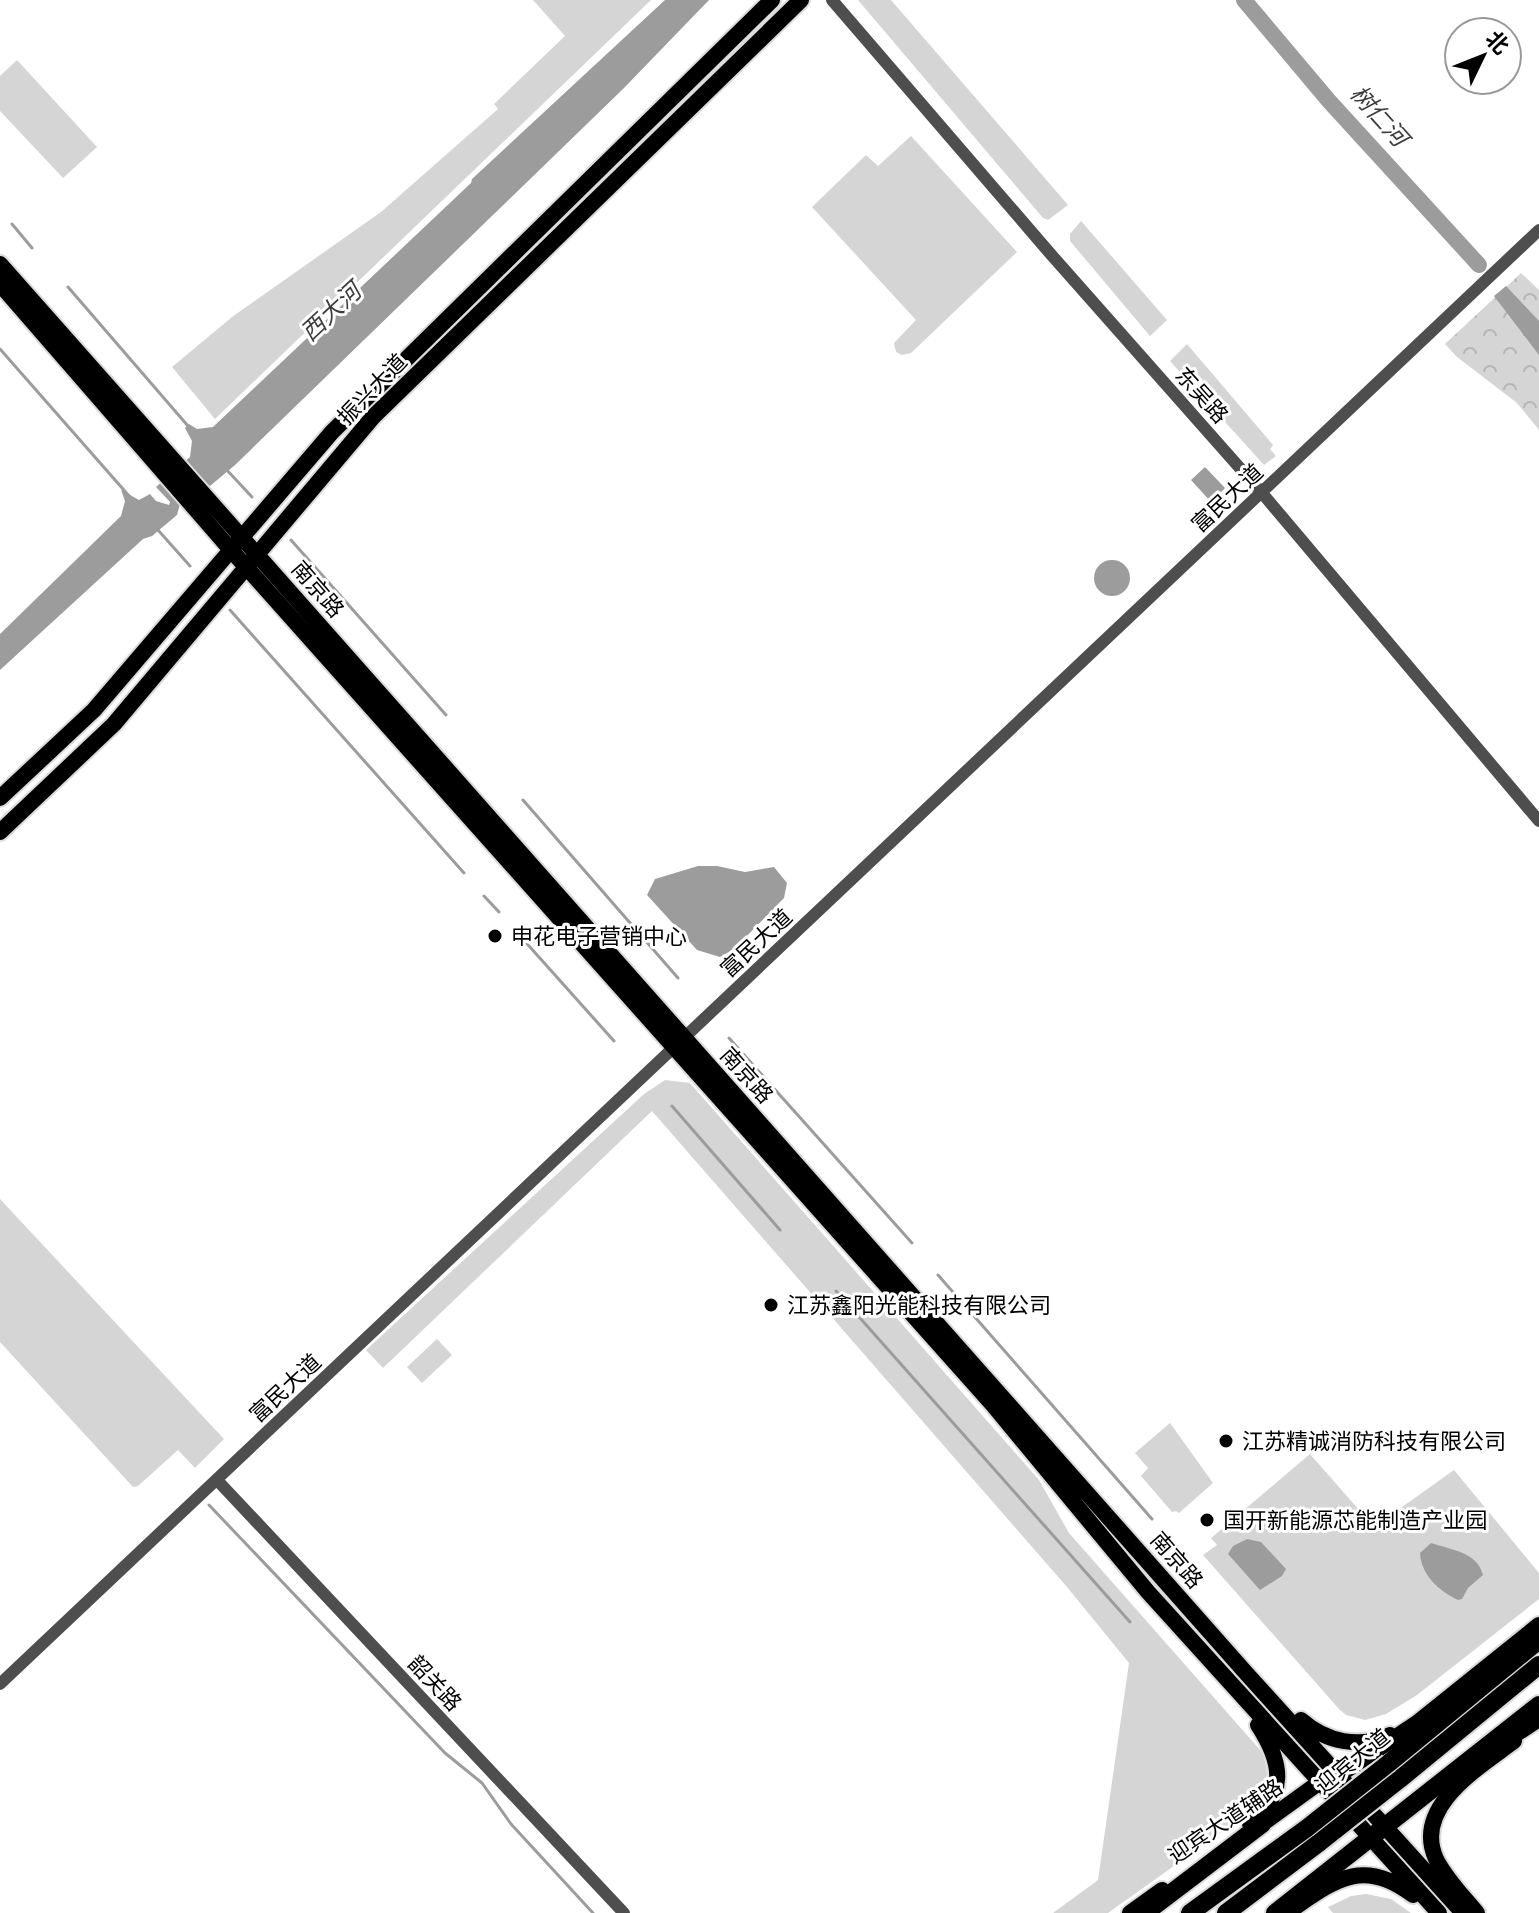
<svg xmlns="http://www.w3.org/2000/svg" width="1539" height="1913" viewBox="0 0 1539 1913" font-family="Poppins,'Noto Sans SC',sans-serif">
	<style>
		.green { fill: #d5d5d5 }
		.forest { fill: url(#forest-crowns) }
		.water { fill: #9c9c9c }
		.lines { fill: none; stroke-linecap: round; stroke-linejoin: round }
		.stream { stroke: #9c9c9c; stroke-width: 3 }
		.river { stroke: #9c9c9c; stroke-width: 16 }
		.major-casing { stroke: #dbdbdb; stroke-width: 20 }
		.highway-casing { stroke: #dbdbdb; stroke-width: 22 }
		.minor { stroke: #4e4e4e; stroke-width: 12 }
		.major { stroke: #000; stroke-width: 16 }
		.highway { stroke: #000; stroke-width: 18 }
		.highway-bridge-casing { stroke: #dbdbdb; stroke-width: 22; stroke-linecap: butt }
		.highway-bridge { stroke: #000; stroke-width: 18 }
		.poi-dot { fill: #000; stroke: #fff; stroke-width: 3 }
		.labels { text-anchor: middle; stroke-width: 6; stroke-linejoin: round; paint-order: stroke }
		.street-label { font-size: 22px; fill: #000; stroke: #fff }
		.poi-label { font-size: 22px; fill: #000; stroke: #fff; text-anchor: start }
		.water-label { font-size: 24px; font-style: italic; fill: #3d3d3d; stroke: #fff }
	</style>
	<defs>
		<pattern id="forest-crowns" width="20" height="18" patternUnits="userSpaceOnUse" patternTransform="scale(2)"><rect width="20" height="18" fill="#d5d5d5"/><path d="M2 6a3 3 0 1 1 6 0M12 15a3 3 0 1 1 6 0" fill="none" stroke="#b5b5b5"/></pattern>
	</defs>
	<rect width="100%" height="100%" fill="#fff"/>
	<!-- green -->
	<path class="green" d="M533,0H651L215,419L172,367L232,317L381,212L498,109L494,104L565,36Z
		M858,0H891L1068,205L1048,220L1043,218Z
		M17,60L97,147L63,178L0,111V76Z
		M911,136L1017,252L911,353L902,355L896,352L894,343L916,320L812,207L866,155L878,166Z
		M1081,221L1167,320L1150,336L1070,241V234Z
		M1187,344L1273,445L1270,449L1276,456L1264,465L1170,361Z
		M665,1080L690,1083L1039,1480L1069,1533L1261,1751C1272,1773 1267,1792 1251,1811L1108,1913H1053L1098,1880L1129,1663L1067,1587L652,1111L383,1368L366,1350L644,1094Z
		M0,1199L224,1439L195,1468L178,1450L138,1486L133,1487L0,1342Z
		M437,1339L452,1355L422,1383L407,1367Z
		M1170,1423L1213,1483L1179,1513L1176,1511L1172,1512L1141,1476L1148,1468L1135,1453Z
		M1310,1454L1374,1527L1454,1470L1539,1573V1599L1417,1695L1386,1714L1365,1720L1346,1715L1339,1709L1203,1555L1217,1545L1211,1538Z
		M1366,1894L1391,1899L1411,1913H1333L1328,1907L1351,1896Z"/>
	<!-- forest -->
	<path class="forest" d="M1521,273L1539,290V430L1517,403L1457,357L1445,344Z"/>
	<!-- water -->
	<path class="water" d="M665,0H709L624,88L235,465L210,486L204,482L180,504L177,515L152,536L143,539L0,670V634L121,516L125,501L121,490L139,500L150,494L156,501L169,505L170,502L156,487L190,457L192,441L185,428L189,424L197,429L213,427L471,183L472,179Z
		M1506,286L1539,321V355L1494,296Z
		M1205,467L1225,488L1211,502L1191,480Z
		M1094 578a18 18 0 1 1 36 0a18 18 0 1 1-36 0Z
		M698,866H717L745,872L774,867L787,883L784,898L734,949L720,957L697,950L647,895L655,879Z
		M1247,1539L1261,1542L1286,1569L1282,1576L1260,1590L1228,1554L1233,1546Z
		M1431,1543C1452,1550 1477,1552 1483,1575L1468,1588L1462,1599L1458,1600C1439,1591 1421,1575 1420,1553Z"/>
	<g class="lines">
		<!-- stream -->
		<path class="stream" d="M12,224L32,248
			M68,287L188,426
			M0,349L130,497
			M225,468L252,497
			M158,530L190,566
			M291,540L446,715
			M230,610L464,873
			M523,800L678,978
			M484,896L499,912
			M521,937L614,1041
			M729,1038L912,1243
			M672,1106L780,1230
			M938,1275L1152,1519
			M836,1291L1130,1622
			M209,1505L445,1753L482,1783L511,1824L593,1913
			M1190,1563L1198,1572"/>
		<!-- river -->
		<path class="river" d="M1244,0L1329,101L1479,265"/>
		<defs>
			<path id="major" d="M0,264L1246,1673L1463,1913
				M0,284L231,550L993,1405L1148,1592L1439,1913
				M0,798L94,710L332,432L772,0
				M0,832L114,724L373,417L801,0
				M1301,1720C1326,1742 1359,1749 1390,1735
				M1504,1742L1539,1719
				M1250,1824C1288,1793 1282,1762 1258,1725
				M1252,1831L1320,1782L1339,1775L1417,1723L1539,1625
				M1291,1910C1335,1880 1363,1857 1413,1895
				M1130,1913L1162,1890
				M1477,1913C1463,1896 1446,1879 1436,1859C1412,1806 1480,1767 1514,1741"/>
			<path id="highway" d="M1389,1763L1539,1640
				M1400,1779L1539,1665
				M1145,1913L1262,1824
				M1190,1913L1307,1828
				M1226,1913L1320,1842
				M1275,1913L1539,1705"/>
		</defs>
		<!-- major casing -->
		<use href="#major" class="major-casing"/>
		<!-- highway casing -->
		<use href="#highway" class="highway-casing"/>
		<!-- minor -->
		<path class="minor" d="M832,0L1048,251L1262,493L1539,821
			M217,1480L624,1913
			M0,1684L1539,230"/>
		<!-- major -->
		<use href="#major" class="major"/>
		<!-- highway -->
		<use href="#highway" class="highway"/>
		<defs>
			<path id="highway-bridge" d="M1307,1828L1389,1763
				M1320,1842L1400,1779"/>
		</defs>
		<!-- highway-bridge casing -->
		<use href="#highway-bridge" class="highway-bridge-casing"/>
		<!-- highway-bridge -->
		<use href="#highway-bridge" class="highway-bridge"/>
	</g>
	<!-- markers -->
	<g class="poi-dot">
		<circle cx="495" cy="936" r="8"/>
		<circle cx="771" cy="1305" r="8"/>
		<circle cx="1226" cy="1441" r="8"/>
		<circle cx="1207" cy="1520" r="8"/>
	</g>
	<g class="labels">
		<!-- street labels -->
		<g class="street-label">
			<text transform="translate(372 389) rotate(-46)" y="8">振兴大道</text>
			<text transform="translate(1202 395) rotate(48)" y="8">东吴路</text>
			<text transform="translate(1227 498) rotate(-43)" y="8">富民大道</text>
			<text transform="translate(318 589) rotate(49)" y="8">南京路</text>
			<text transform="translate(756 943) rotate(-43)" y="8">富民大道</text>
			<text transform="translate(747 1075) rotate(48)" y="8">南京路</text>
			<text transform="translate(285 1388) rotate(-43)" y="8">富民大道</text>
			<text transform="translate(1177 1560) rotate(49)" y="8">南京路</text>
			<text transform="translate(435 1683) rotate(47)" y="8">韶关路</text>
			<text transform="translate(1352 1761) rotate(-39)" y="8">迎宾大道</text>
			<text transform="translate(1225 1821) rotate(-34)" y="8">迎宾大道辅路</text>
		</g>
		<!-- poi labels -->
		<g class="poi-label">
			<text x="511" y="944">申花电子营销中心</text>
			<text x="787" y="1313">江苏鑫阳光能科技有限公司</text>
			<text x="1242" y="1449">江苏精诚消防科技有限公司</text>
			<text x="1223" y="1528">国开新能源芯能制造产业园</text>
		</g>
		<!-- water labels -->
		<g class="water-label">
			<text transform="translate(1379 116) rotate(48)" y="8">树仁河</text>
			<text transform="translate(331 312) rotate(-43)" y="8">西大河</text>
		</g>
	</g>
	<!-- north arrow -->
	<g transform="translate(1483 56) rotate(47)"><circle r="38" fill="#ffffff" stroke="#999999" stroke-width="2"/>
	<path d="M0-6L14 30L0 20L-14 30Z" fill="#000000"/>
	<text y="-12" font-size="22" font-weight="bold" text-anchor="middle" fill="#000000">北</text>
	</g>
</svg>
